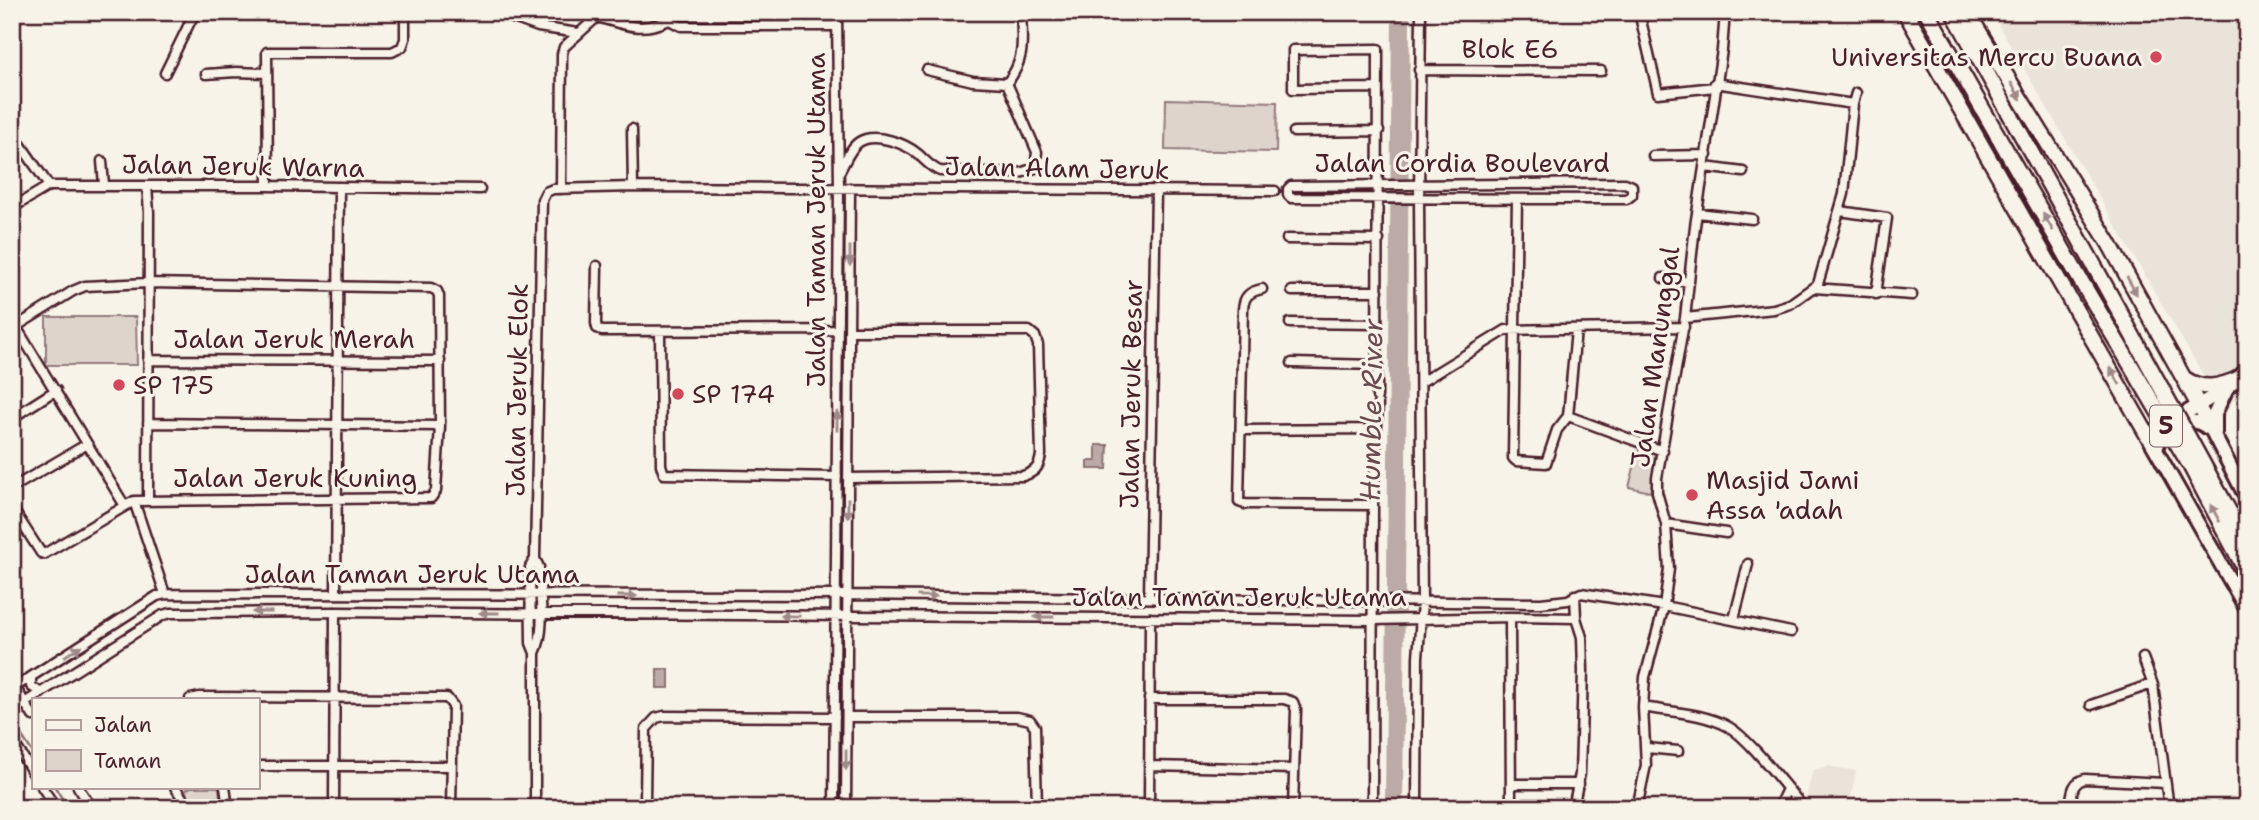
<svg xmlns="http://www.w3.org/2000/svg" width="2259" height="820" viewBox="0 0 2259 820" font-family="'Shantell Sans',sans-serif">
	<style>
		.built { fill: #eae3da }
		.green { fill: #ded4cc; stroke: #947a7c; stroke-width: 2 }
		.water { fill: #bcaaa7; stroke: #8e7275; stroke-width: 2 }
		.lines { fill: none; stroke-linecap: round; stroke-linejoin: round }
		.stream { stroke: #8e7275; stroke-width: 2.5 }
		.river { stroke: #bcaaa7; stroke-width: 18 }
		.minor-casing { stroke: #4a1f2b; stroke-width: 13 }
		.secondary-casing { stroke: #4a1f2b; stroke-width: 18 }
		.primary-casing { stroke: #4a1f2b; stroke-width: 18 }
		.motorway-casing { stroke: #4a1f2b; stroke-width: 19 }
		.minor { stroke: #f7f3e8; stroke-width: 8 }
		.secondary { stroke: #f7f3e8; stroke-width: 12 }
		.primary { stroke: #f7f3e8; stroke-width: 12 }
		.motorway { stroke: #f7f3e8; stroke-width: 14 }
		.motorway-bridge-casing { stroke: #4a1f2b; stroke-width: 19; stroke-linecap: butt }
		.motorway-bridge { stroke: #f7f3e8; stroke-width: 14 }
		.oneway { fill: #a0898a }
		.poi-dot { fill: #d1495b; stroke: #f7f3e8; stroke-width: 2.5 }
		.labels { text-anchor: middle; stroke-width: 6; stroke-linejoin: round; paint-order: stroke }
		.shield { fill: #f7f3e8; stroke: #7e5f64; stroke-width: 2 }
		.shield-label { font-size: 24px; font-weight: bold; fill: #4a1f2b }
		.street-label { font-size: 26px; fill: #4a1f2b; stroke: #f7f3e8 }
		.poi-label { font-size: 26px; fill: #4a1f2b; stroke: #f7f3e8; text-anchor: start }
		.water-label { font-size: 28px; font-style: italic; fill: #6c4950; stroke: #f7f3e8 }
	</style>
	<rect width="100%" height="100%" fill="#f7f3e8"/>
	<filter id="ink" filterUnits="userSpaceOnUse"><feTurbulence type="fractalNoise" baseFrequency=".0143" numOctaves="2"/><feDisplacementMap in="SourceGraphic" scale="14" xChannelSelector="R" yChannelSelector="G"/><feConvolveMatrix kernelMatrix="1 2 1 2 8 2 1 2 1" color-interpolation-filters="sRGB"/></filter>
	<g filter="url(#ink)">
		<!-- built -->
		<path class="built" d="M1991,12H2247V373L2226,414Z
			M1828,766L1856,771L1849,808H1812L1806,798L1813,770Z"/>
		<!-- green -->
		<path class="green" d="M1166,99L1277,102L1276,152L1165,150Z
			M46,317H136L137,365H46Z
			M1639,448L1660,454L1650,492L1629,487Z
			M191,787H219L221,808H196L185,790Z"/>
		<!-- water -->
		<path class="water" d="M1096,445H1108L1107,469H1088V461H1096Z
			M657,669H669V688H657Z"/>
		<g class="lines">
			<!-- stream -->
			<path class="stream" d="M12,721L33,753
				M55,787L68,808"/>
			<!-- river -->
			<path class="river" d="M1394,808L1401,12"/>
			<defs>
				<path id="minor" d="M496,12L538,27L578,33
					M669,12V20L681,26H837
					M1639,12L1658,93L1715,87
					M927,70L973,81L1007,83
					M1419,70L1601,71
					M165,73L195,12
					M206,74L236,72L267,73
					M1715,83L1853,104
					M632,129L633,187
					M12,132L49,186
					M1294,132L1379,131
					M1653,156L1707,155
					M102,161L104,185
					M1705,167L1743,172
					M840,171C845,162 850,148 859,142C874,132 905,143 918,154C925,160 930,167 940,171L1020,173L1035,168L1037,152L1007,83C1026,59 1022,41 1021,12
					M1625,183L1632,186V195L1627,199L1291,198L1288,195V189L1291,186Z
					M147,186L149,212L148,500
					M268,186L267,52H392L402,47L405,39V12
					M561,189L562,54L564,47L597,17C626,25 640,33 669,20
					M1517,199L1513,458L1516,461L1546,463L1557,430L1568,416
					M12,208L49,186H268L480,189
					M1840,211L1887,218L1876,294
					M1697,213L1752,219
					M1287,239L1379,240
					M597,266L596,323L597,328L602,331L838,330
					M1663,278L1689,282
					M1814,288L1912,295
					M1262,289C1249,292 1244,296 1243,309L1239,502L1245,504L1373,505
					M1292,291H1378
					M1685,318L1774,309L1790,304L1818,284L1844,194L1853,104L1856,93
					M12,320L125,506
					M1290,323L1378,324
					M12,329L73,291L85,286L148,283L431,288L437,291L439,296L440,426L436,491L431,498L134,501L44,554L41,553L12,508
					M1576,330L1568,416L1663,451
					M660,331L661,465L664,474L837,477
					M148,360L440,361
					M1292,363L1378,365
					M1421,382L1506,330L1684,327
					M1377,397L1378,49L1293,50V89L1378,88
					M12,418L56,390
					M148,423L440,426
					M1241,430L1376,429
					M848,478L1023,476C1035,472 1039,468 1041,455L1038,345L1035,336L1029,331H849
					M12,488L87,444
					M134,501L165,594
					M1666,524L1726,533
					M535,559L530,567L531,643L535,653
					M336,594L339,187
					M1149,598L1156,190
					M1510,617L1511,808
					M1734,619L1748,564
					M2143,658L2153,685L2169,808
					M31,677V686L41,693
					M12,682L33,716
					M12,689L157,596L165,594L847,595L1541,603L1568,600L1581,593L1664,606L1791,632
					M190,699L200,697L447,698L453,706L451,808
					M1149,699H1284L1293,702L1296,710L1293,808
					M2091,705L2152,684
					M1643,707C1670,712 1704,713 1729,727C1751,740 1785,787 1804,808
					M12,711L163,615L171,613L335,612L1374,620L1510,617L1576,618
					M847,717H1017L1030,720L1035,727L1037,808
					M12,740L33,773
					M1647,748L1678,751
					M257,766H451
					M1149,766L1294,769
					M1511,784H1579
					M42,787L56,808
					M78,787L92,808
					M175,787L189,808
					M225,787L228,808
					M334,808L335,612
					M535,808V653C547,629 539,593 539,567L535,559L542,200L546,192L553,189L633,187L1275,191
					M647,808L645,801L646,729L656,718L664,716L835,717
					M834,808L839,188L837,12
					M846,808L850,188
					M1149,808L1150,618
					M1372,808L1373,505L1378,404
					M1417,808L1418,657L1422,602L1419,199L1421,12
					M1573,808L1580,774L1583,671L1582,637L1576,618L1575,595
					M1637,808L1646,765L1643,707L1645,677L1664,606L1669,569L1666,524L1657,492V478L1685,318L1695,226L1722,50L1725,12
					M1778,808L1787,789
					M2070,808C2072,795 2071,782 2085,779L2165,783"/>
				<path id="secondary" d="M2148,436L2227,388L2247,370"/>
				<path id="primary" d="M2199,406L2247,499
					M2215,433V413L2227,388
					M2148,436L2247,610
					M2156,450L2160,436C2176,425 2191,414 2208,428"/>
				<path id="motorway" d="M1905,12L2148,436
					M1927,12L2081,281
					M1953,12L2096,269
					M1967,12L2109,243L2199,406
					M2185,379C2203,391 2219,387 2238,379"/>
			</defs>
			<!-- minor casing -->
			<use href="#minor" class="minor-casing"/>
			<!-- secondary casing -->
			<use href="#secondary" class="secondary-casing"/>
			<!-- primary casing -->
			<use href="#primary" class="primary-casing"/>
			<!-- motorway casing -->
			<use href="#motorway" class="motorway-casing"/>
			<!-- minor -->
			<use href="#minor" class="minor"/>
			<!-- secondary -->
			<use href="#secondary" class="secondary"/>
			<!-- primary -->
			<use href="#primary" class="primary"/>
			<!-- motorway -->
			<use href="#motorway" class="motorway"/>
			<defs>
				<path id="motorway-bridge" d="M2096,269L2247,544
					M2081,281L2191,467L2247,573"/>
			</defs>
			<!-- motorway-bridge casing -->
			<use href="#motorway-bridge" class="motorway-bridge-casing"/>
			<!-- motorway-bridge -->
			<use href="#motorway-bridge" class="motorway-bridge"/>
		</g>
		<!-- one-way arrows -->
		<defs><path id="oneway-solid" d="M-6-.8H1V-3.2L6.5 0L1 3.2V.8H-6Z" transform="scale(1.75)"/></defs>
		<g class="oneway">
			<use href="#oneway-solid" transform="translate(2016 91) rotate(59)"/>
			<use href="#oneway-solid" transform="translate(2048 222) rotate(-120)"/>
			<use href="#oneway-solid" transform="translate(850 256) rotate(90)"/>
			<use href="#oneway-solid" transform="translate(2132 286) rotate(61)"/>
			<use href="#oneway-solid" transform="translate(2115 376) rotate(-119)"/>
			<use href="#oneway-solid" transform="translate(837 421) rotate(-90)"/>
			<use href="#oneway-solid" transform="translate(848 508) rotate(90)"/>
			<use href="#oneway-solid" transform="translate(2215 513) rotate(-118)"/>
			<use href="#oneway-solid" transform="translate(627 596)"/>
			<use href="#oneway-solid" transform="translate(927 596) rotate(1)"/>
			<use href="#oneway-solid" transform="translate(262 612) rotate(180)"/>
			<use href="#oneway-solid" transform="translate(489 613) rotate(-180)"/>
			<use href="#oneway-solid" transform="translate(790 616) rotate(-179)"/>
			<use href="#oneway-solid" transform="translate(1044 617) rotate(-180)"/>
			<use href="#oneway-solid" transform="translate(73 651) rotate(-33)"/>
			<use href="#oneway-solid" transform="translate(846 760) rotate(90)"/>
		</g>
	</g>
	<!-- markers -->
	<g class="poi-dot">
		<circle cx="2156" cy="57" r="7"/>
		<circle cx="119" cy="385" r="7"/>
		<circle cx="678" cy="394" r="7"/>
		<circle cx="1692" cy="495" r="7"/>
	</g>
	<g class="labels">
		<!-- shield labels -->
		<rect class="shield" x="2150" y="405.5" width="32" height="41" rx="5"/>
		<g class="shield-label">
			<text x="2166" y="434">5</text>
		</g>
		<!-- street labels -->
		<g class="street-label">
			<text x="1510" y="58">Blok E6</text>
			<text x="1462" y="172">Jalan Cordia Boulevard</text>
			<text transform="translate(243 166) rotate(1)" y="9">Jalan Jeruk Warna</text>
			<text transform="translate(1057 168) rotate(1)" y="9">Jalan Alam Jeruk</text>
			<text transform="translate(816 220) rotate(-90)" y="9">Jalan Taman Jeruk Utama</text>
			<text x="294" y="348">Jalan Jeruk Merah</text>
			<text transform="translate(1655 357) rotate(-82)" y="9">Jalan Manunggal</text>
			<text transform="translate(517 390) rotate(-89)" y="9">Jalan Jeruk Elok</text>
			<text transform="translate(1131 394) rotate(-89)" y="9">Jalan Jeruk Besar</text>
			<text x="295" y="487">Jalan Jeruk Kuning</text>
			<text x="412" y="583">Jalan Taman Jeruk Utama</text>
			<text x="1239" y="606">Jalan Taman Jeruk Utama</text>
		</g>
		<!-- poi labels -->
		<g class="poi-label">
			<text x="2142" y="66" text-anchor="end">Universitas Mercu Buana</text>
			<text x="133" y="394">SP 175</text>
			<text x="692" y="403">SP 174</text>
			<text x="1706" y="489">Masjid Jami<tspan x="1706" dy="30">Assa 'adah</tspan></text>
		</g>
		<!-- water labels -->
		<g class="water-label">
			<text transform="translate(1371 410) rotate(-89)" y="10">Humble River</text>
		</g>
	</g>
	<!-- margin -->
	<rect width="2259" height="820" fill="none" stroke="#f7f3e8" stroke-width="42"/>
	<rect x="21" y="21" width="2217" height="778" fill="none" stroke="#4a1f2b" stroke-width="2.5" filter="url(#ink)"/>
	<!-- legend -->
	<rect x="32" y="698" width="228" height="91" fill="#f7f3e8" stroke="#b29e9c" stroke-width="2"/>
	<rect x="46" y="720" width="35" height="10" fill="#f7f3e8" stroke="#b29e9c" stroke-width="2"/>
	<text x="94" y="732" font-size="21" fill="#4a1f2b">Jalan</text>
	<rect x="46" y="750" width="35" height="21" fill="#ded4cc" stroke="#b29e9c" stroke-width="2"/>
	<text x="94" y="768" font-size="21" fill="#4a1f2b">Taman</text>
</svg>
